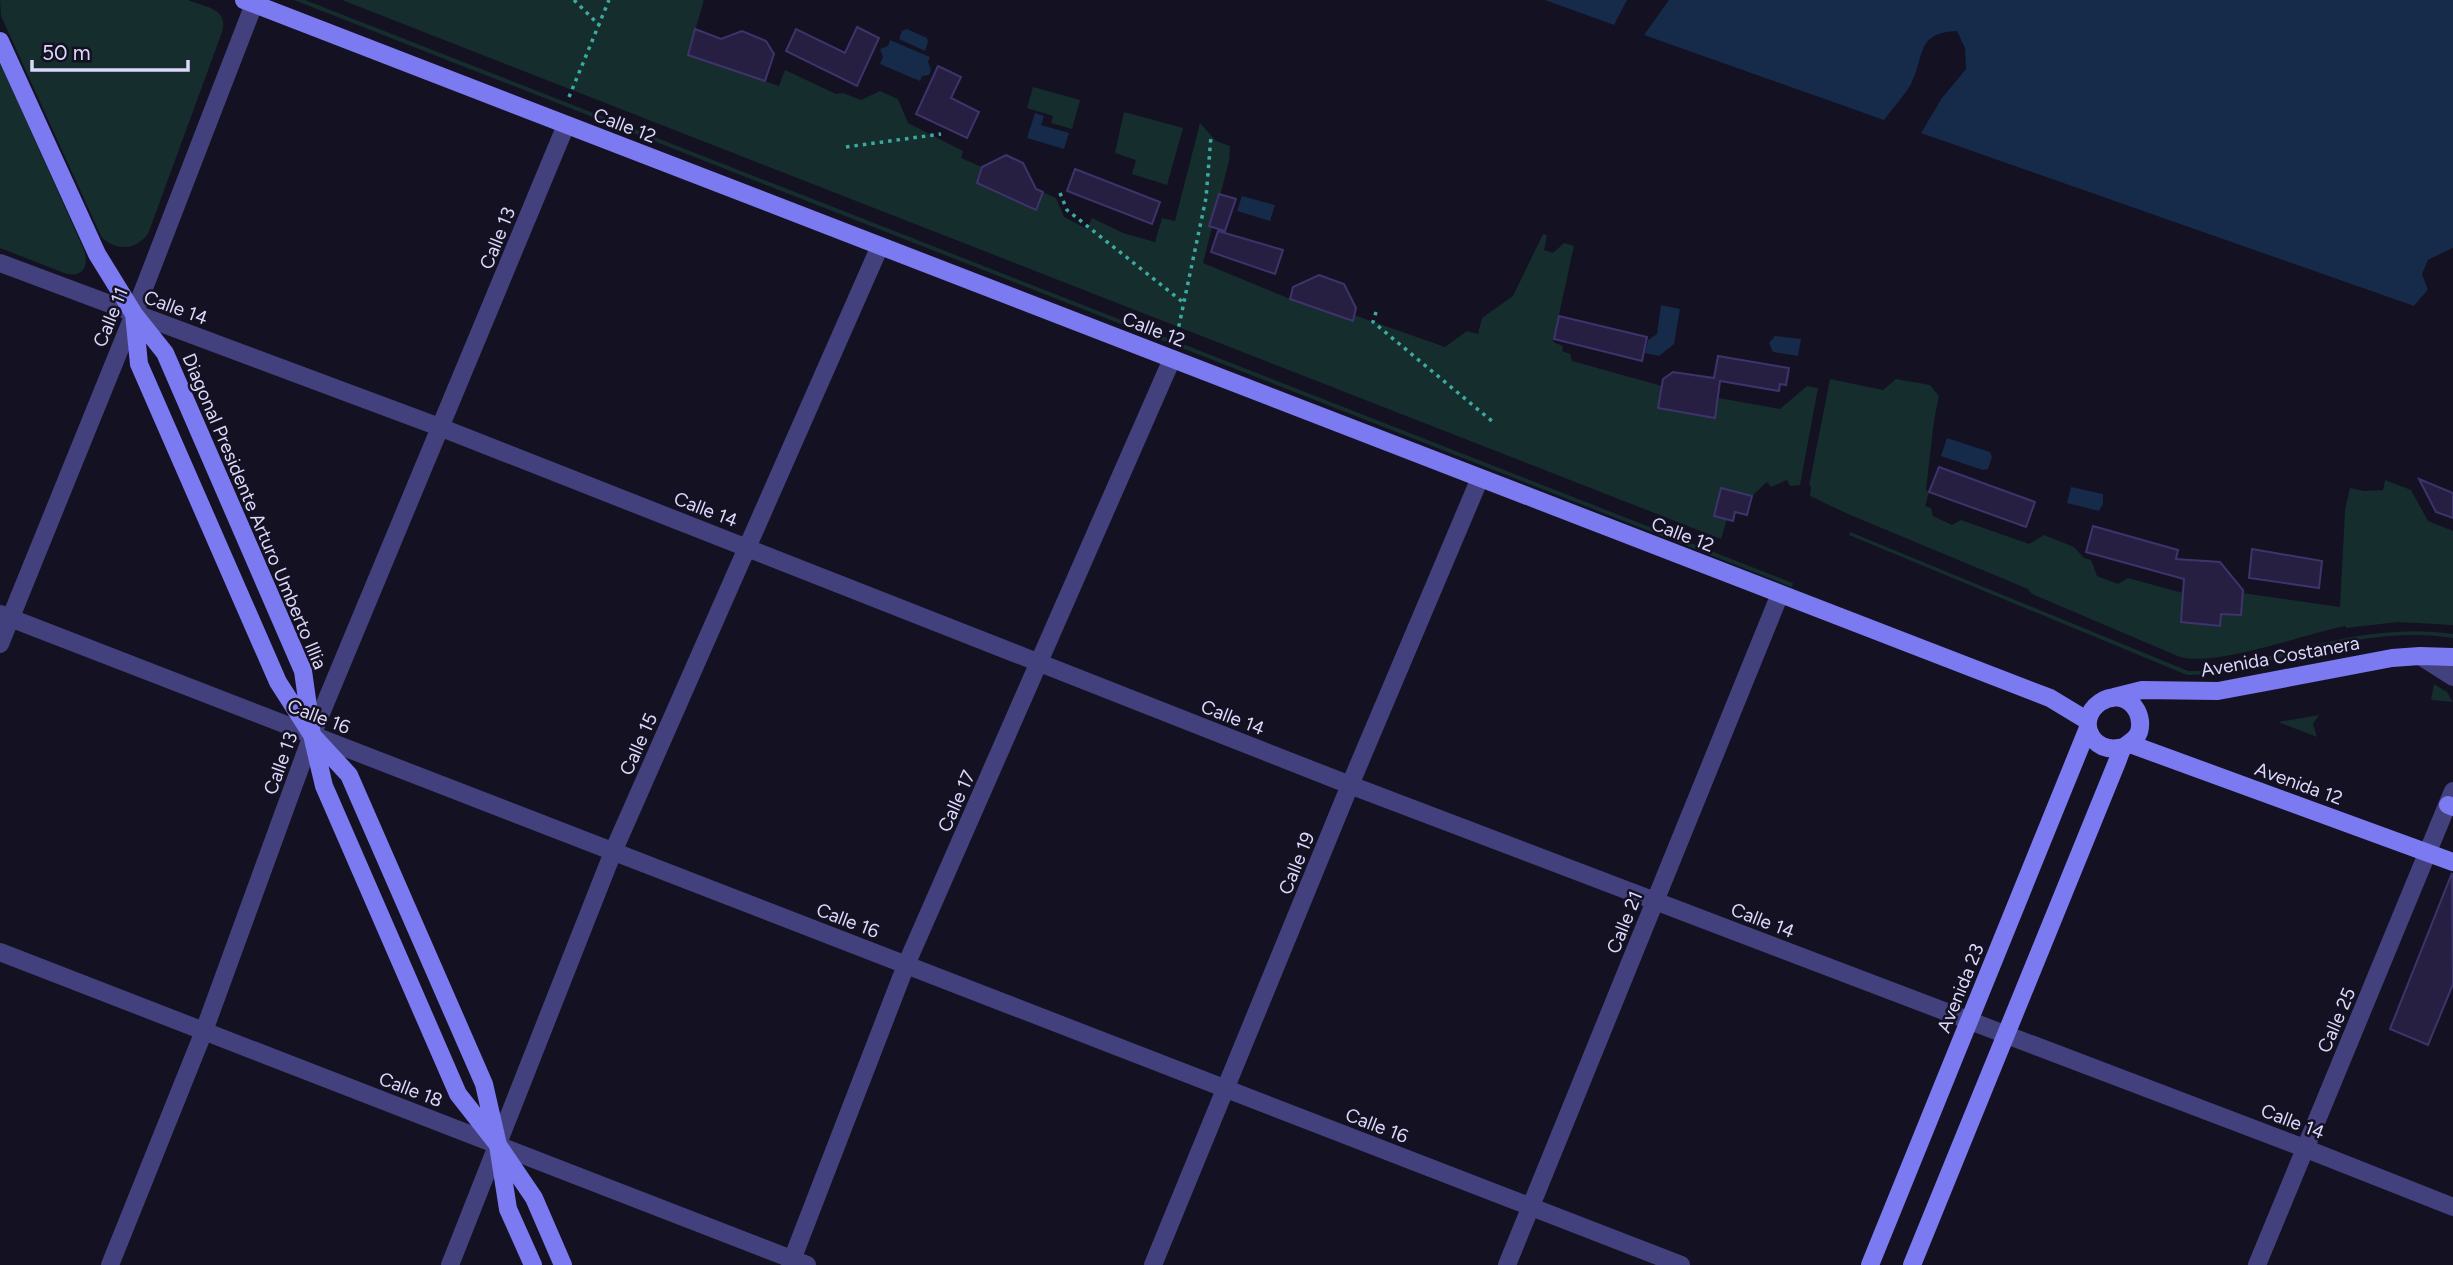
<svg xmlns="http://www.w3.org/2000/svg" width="2453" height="1265" viewBox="0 0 2453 1265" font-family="Figtree,sans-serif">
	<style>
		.green { fill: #152d2c }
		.water { fill: #162a49 }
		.pier { fill: #141123 }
		.building { fill: #261f42; stroke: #3e346c; stroke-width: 2 }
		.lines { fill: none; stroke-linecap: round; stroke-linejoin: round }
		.path { stroke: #3daaa2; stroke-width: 3.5; stroke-dasharray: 3.5 5; stroke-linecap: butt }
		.street { stroke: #43417d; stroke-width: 18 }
		.secondary { stroke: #7b7af0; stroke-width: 18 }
		.labels { text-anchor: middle; stroke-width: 5; stroke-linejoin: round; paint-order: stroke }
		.street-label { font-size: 19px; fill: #dcd8fb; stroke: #141123 }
	</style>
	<rect width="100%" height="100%" fill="#141123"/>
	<!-- green -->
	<path class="green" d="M0,0H188C206,7 229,9 222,32L148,234C136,250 115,252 101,236L1,16Z
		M294,0H305L1716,553L1793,583L1792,587Z
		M342,0H704L688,55L779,86L785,70L836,94L843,93L861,100L880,91L898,99L908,123L963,151L961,158L982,167L977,183L1036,209L1043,192L1056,198L1064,217L1087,229L1092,218L1123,233L1155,242L1162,218L1175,221L1200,123L1216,141L1230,146L1229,161L1203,263L1290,299L1352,321L1354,315L1445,347L1467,331L1478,334L1482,318L1513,296L1543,234L1547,235L1544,250L1553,253L1564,243L1574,246L1553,342L1563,346L1562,351L1570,354L1572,361L1662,386L1658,408L1715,418L1719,398L1780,409L1807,386L1818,388L1800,485L1790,486L1787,480L1771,487L1767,482L1752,496L1721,488L1714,516L1727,519L1721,539Z
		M0,62L84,250C89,265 84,277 67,274L0,248Z
		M1033,87L1080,100L1072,129L1051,123L1053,116L1027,108Z
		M1124,112L1183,128L1167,185L1132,174L1136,160L1115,153Z
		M1830,379L1883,390L1896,379L1930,385L1939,396L1934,421L1926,490L1929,492L1925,506L1931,508L1933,516L1952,525L1961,520L2029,544L2044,535L2074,547L2084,558L2091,560L2097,576L2118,584L2128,578L2183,593L2181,622L2220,626L2221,614L2242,593L2340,607L2345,510L2350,488L2364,491L2383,490L2385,480L2411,490L2428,521L2453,531V625L2398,622L2346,628L2345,626C2304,634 2217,667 2180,657L2032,594L2028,589L1848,514L1810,496L1811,486H1809Z
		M1850,532L2188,671C2219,672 2248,662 2278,654C2335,639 2393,625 2453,634V638C2395,629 2338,642 2282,657C2251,665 2220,676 2187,675L1849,535Z
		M2434,684L2447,692L2453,702L2431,700Z
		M2319,715L2313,724L2317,737L2278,722Z"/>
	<!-- water -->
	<path class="water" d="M1545,0H1627L1614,25Z
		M1669,0H2453V248L2428,260L2423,274L2428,290L2414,306L1921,133L1942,98L1966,69L1965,48L1957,31C1915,33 1926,55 1911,84C1904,96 1893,108 1884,120L1644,35Z
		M907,29L927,38L928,42L925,51L899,39L902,31Z
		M890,40L930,57L928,62L931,70L929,75L922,76L920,81L880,64L883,57L880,49L888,46Z
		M1035,113L1044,116L1041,125L1069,133L1064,149L1027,138Z
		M1242,196L1275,205L1270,221L1237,211Z
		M1661,305L1680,309L1674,344L1659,356L1645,353L1648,340L1657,334Z
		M1775,336L1801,339L1798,356L1773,352L1769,343Z
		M1947,438L1990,452L1992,457L1988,469L1983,470L1941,456Z
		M2071,487L2103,494V504L2099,511L2067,503Z"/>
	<!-- pier -->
	<path class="pier" d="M2453,248V252L2431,263L2426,274L2431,291L2417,307L2414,306L2428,290L2422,274L2428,260Z"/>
	<!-- building -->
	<path class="building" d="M857,27L879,38L857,86L786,51L796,29L845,53Z
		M695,29L721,39L742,31L766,41L774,54L765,81L688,55Z
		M938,66L961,77L951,98L979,112L967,138L916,114Z
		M1006,155L1023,163L1036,189L1043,192L1036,210L977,183L982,167Z
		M1075,169L1160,202L1152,224L1067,191Z
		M1219,194L1236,199L1225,231L1209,226Z
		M1218,231L1283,250L1275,274L1211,252Z
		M1319,275L1344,284L1356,308L1353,321L1290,299L1293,287Z
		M1559,316L1647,337L1642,361L1554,339Z
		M1718,356L1789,368L1786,385L1780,384L1779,391L1720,381L1715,418L1658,408L1663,379L1673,372L1714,378Z
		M1939,467L2035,502L2026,527L1929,492Z
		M2419,479L2453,493V518L2436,512Z
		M1721,488L1752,496L1747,515L1735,512L1733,521L1714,516Z
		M2093,526L2178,550L2176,559L2220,562L2243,590L2241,615L2221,614L2220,626L2181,622L2184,579L2086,552Z
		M2252,549L2322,561L2319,588L2249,578Z
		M2452,873L2453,984L2428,1045L2390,1029Z"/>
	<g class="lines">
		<!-- path -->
		<path class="path" d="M574,0L600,26
			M569,97L609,0
			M846,147L941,134
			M1060,193L1067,210L1184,303
			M1376,312L1373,322L1493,422
			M1177,335L1206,198L1211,136"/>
		<!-- street -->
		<path class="street" d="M0,263L442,428L1350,785L2304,1148L2453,1207
			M0,614L1681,1265
			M0,644L134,314L254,4
			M2420,656L2453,677
			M0,952L807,1265
			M110,1265L204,1031L312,735L566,125
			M450,1265L613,852L880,246
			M790,1265L906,965L1172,359
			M1153,1265L1350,785L1480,478
			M1507,1265L1780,594
			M2257,1265L2453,791"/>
		<!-- secondary -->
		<path class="secondary" d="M244,0L2050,698L2088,721
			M0,41L97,254L134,314L165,353L303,671L312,735L349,775L484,1084L498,1145L534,1198L563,1265
			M134,314L139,364L278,682L312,735L324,786L458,1094L498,1145L508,1209L533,1265
			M2114,697L2142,690L2218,691L2392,658L2420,656L2453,657
			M2130,744L2453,862
			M2448,805L2453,807
			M1870,1265L2088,728
			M1912,1265L2117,762C2119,757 2121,750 2124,747C2130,742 2136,740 2139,732C2141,725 2140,717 2137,711C2118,678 2071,712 2094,740C2102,749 2112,750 2124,747"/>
	</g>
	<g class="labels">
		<!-- street labels -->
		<g class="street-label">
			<text transform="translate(625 125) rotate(21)" y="7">Calle 12</text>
			<text transform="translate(497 238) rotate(-68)" y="7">Calle 13</text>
			<text transform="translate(176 307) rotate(20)" y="7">Calle 14</text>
			<text transform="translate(110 317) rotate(-68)" y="7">Calle 11</text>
			<text transform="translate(1154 329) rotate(21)" y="7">Calle 12</text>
			<text transform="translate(706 509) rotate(21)" y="7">Calle 14</text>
			<text transform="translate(255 511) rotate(67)" y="7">Diagonal Presidente Arturo Umberto Illia</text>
			<text transform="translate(1683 534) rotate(21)" y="7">Calle 12</text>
			<text transform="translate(2280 656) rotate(-10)" y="7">Avenida Costanera</text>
			<text transform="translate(319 716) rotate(21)" y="7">Calle 16</text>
			<text transform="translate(1233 717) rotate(21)" y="7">Calle 14</text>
			<text transform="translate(638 744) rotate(-66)" y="7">Calle 15</text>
			<text transform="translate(280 763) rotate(-70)" y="7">Calle 13</text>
			<text transform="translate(2299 783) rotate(20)" y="7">Avenida 12</text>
			<text transform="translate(956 801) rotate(-66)" y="7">Calle 17</text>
			<text transform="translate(1296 863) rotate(-68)" y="7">Calle 19</text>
			<text transform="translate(848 920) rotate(21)" y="7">Calle 16</text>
			<text transform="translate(1763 920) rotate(21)" y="7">Calle 14</text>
			<text transform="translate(1624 922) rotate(-68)" y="7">Calle 21</text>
			<text transform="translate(1960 988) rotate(-68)" y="7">Avenida 23</text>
			<text transform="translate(2336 1020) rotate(-67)" y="7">Calle 25</text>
			<text transform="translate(411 1089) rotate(21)" y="7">Calle 18</text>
			<text transform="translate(2293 1121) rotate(21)" y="7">Calle 14</text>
			<text transform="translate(1377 1125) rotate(21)" y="7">Calle 16</text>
		</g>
	</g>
	<!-- scale -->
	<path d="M32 60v10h156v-10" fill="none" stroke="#dcd8fb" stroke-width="3.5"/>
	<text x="42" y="60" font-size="21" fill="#dcd8fb" stroke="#141123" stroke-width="5" paint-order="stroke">50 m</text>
</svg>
